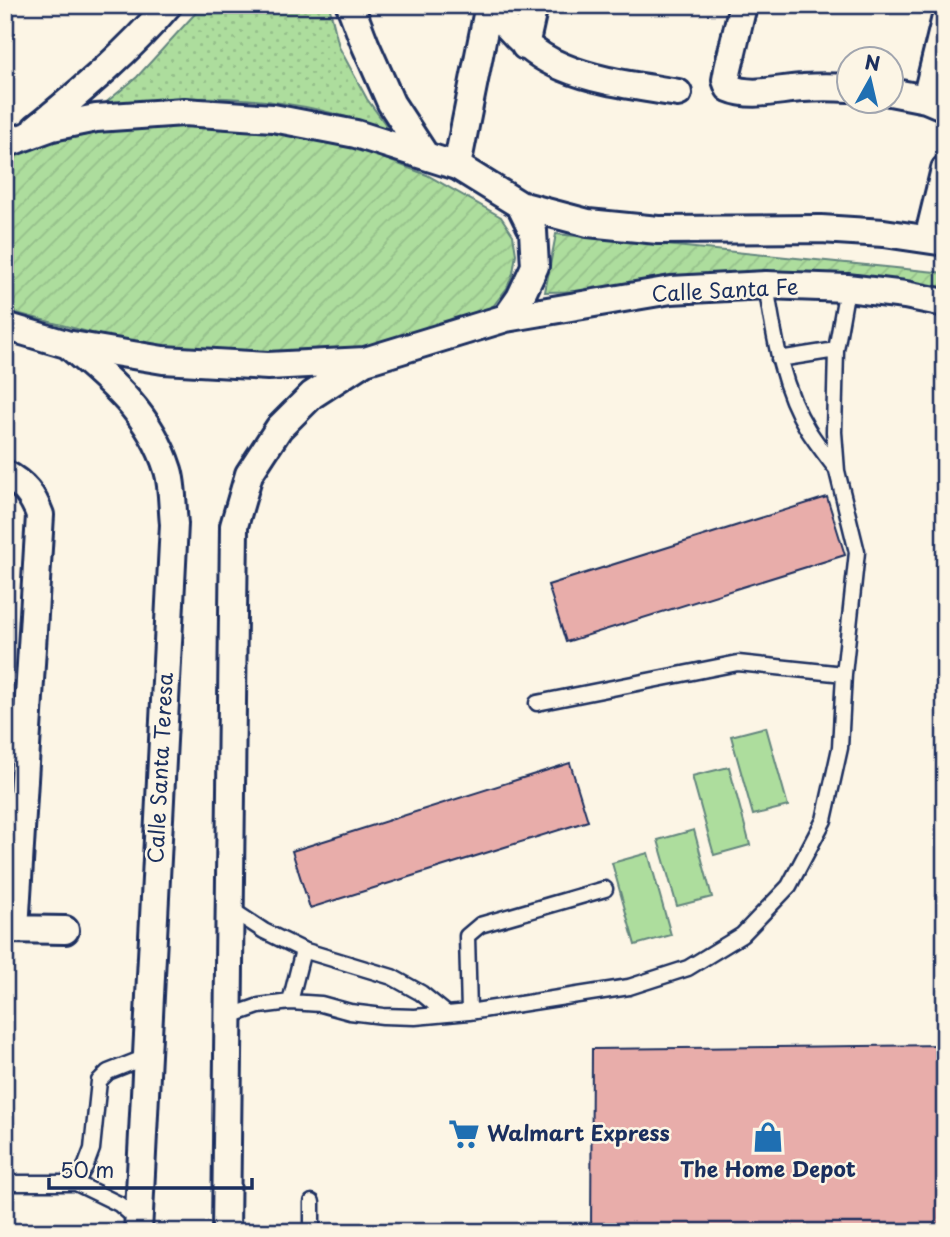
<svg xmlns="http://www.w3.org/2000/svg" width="950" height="1237" viewBox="0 0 950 1237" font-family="'Playpen Sans',sans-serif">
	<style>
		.grass { fill: url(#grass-dots); stroke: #64867e; stroke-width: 2 }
		.park { fill: #addd9d; stroke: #64867e; stroke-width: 2 }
		.garden { fill: url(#garden-furrows); stroke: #64867e; stroke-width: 2 }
		.building { fill: #e8adaa; stroke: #1b2f5e; stroke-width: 2 }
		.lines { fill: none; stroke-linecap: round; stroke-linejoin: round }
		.lane-casing { stroke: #1b2f5e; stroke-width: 19 }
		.street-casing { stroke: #1b2f5e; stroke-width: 32 }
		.lane { stroke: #fcf5e5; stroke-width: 14 }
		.street { stroke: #fcf5e5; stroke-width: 26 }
		.labels { text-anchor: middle; stroke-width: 5; stroke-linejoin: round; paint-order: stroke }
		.street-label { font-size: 21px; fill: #1b2f5e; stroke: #fcf5e5 }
		.poi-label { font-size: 21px; font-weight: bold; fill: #1b2f5e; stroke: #fcf5e5; text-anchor: start }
	</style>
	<defs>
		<pattern id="grass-dots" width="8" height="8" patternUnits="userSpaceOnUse" patternTransform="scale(1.75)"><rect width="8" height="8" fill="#addd9d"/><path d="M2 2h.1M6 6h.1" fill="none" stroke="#94be8a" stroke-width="1.8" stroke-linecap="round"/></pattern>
		<pattern id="garden-furrows" width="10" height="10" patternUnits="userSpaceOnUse" patternTransform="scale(1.75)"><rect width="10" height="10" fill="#addd9d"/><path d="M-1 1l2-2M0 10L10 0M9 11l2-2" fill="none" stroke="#94be8a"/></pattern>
	</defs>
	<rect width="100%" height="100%" fill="#fcf5e5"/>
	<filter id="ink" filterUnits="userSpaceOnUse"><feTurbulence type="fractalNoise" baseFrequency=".0143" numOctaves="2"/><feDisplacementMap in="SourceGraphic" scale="14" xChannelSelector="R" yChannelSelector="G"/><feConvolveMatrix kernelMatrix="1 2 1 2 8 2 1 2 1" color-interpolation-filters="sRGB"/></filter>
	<g filter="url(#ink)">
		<!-- grass -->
		<path class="grass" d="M203,5H329L339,47L367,99L391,132C298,95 196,89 98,109L137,77Z"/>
		<!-- park -->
		<path class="park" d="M766,727L788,806L753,815L731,736Z
			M729,767L750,845L714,855L692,776Z
			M694,830L712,897L677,906L658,840Z
			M648,853L671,935L635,945L612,863Z"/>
		<!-- garden -->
		<path class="garden" d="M176,124H221L309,136L359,149L427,175L501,217L513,235L516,254L513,273L507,288L494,305L474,317L368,348L274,358L137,345L5,310V157C60,136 118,129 176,124Z
			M556,234L945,273V291L919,284L545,292Z"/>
		<!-- building -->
		<path class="building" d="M827,497L845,555L566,642L548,585Z
			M570,763L588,821L310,908L292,851Z
			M945,1045V1232H591L592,1049Z"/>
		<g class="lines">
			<defs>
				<path id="lane" d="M766,285C774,334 781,387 808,430C817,444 827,457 837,470
					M779,359L836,350
					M537,703L738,663L844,674
					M229,908L264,931L303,950L392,977L421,993L447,1014
					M290,1002L303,950
					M469,1012L467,936L480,925L605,889
					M230,1016L259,1006L290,1002L321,1004L350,1012L383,1016L415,1017L469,1012L629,987L688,968L742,935L789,886L824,820L840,748L844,674L857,552L837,471L834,432L836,350L847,288
					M5,1183H76L119,1204L139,1221
					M76,1183L86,1165L92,1149L99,1081L108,1072L146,1057
					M312,1202V1232"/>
				<path id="street" d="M350,5L365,44L391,103L425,155
					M492,5C536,77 602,80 678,93
					M743,5L728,69L726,80L729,88C752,98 779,89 803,88C818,87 833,87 848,88
					M525,46L534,5
					M890,92L926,99L945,107
					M926,99L945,21
					M36,128C83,90 129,51 168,5
					M5,144L52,127L96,118L184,112L273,118L356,134L457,166L520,205L533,231L535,266L520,298L506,318L365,361L268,366L163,360L66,344L5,326
					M457,166L489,5
					M520,205L588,223L658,230L821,229L884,233L945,242
					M928,239L945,169
					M506,318L671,290L766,285L847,288L905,295L945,303
					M68,345C110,380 151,415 168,470C173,486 172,507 174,524L138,1232
					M5,474C24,484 33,496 40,515L15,929
					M5,929L65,930
					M226,1232L234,526L249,474L279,428L312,395L363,362"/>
			</defs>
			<!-- lane casing -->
			<use href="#lane" class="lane-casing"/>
			<!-- street casing -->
			<use href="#street" class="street-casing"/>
			<!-- lane -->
			<use href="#lane" class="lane"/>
			<!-- street -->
			<use href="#street" class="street"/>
		</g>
	</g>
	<!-- icons -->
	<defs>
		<symbol id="supermarket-bare" viewBox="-9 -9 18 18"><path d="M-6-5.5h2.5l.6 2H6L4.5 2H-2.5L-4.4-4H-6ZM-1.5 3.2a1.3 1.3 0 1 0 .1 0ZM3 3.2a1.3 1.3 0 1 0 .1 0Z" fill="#1f6fb2" stroke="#fcf5e5" stroke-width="2.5" paint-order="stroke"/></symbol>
		<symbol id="shop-bare" viewBox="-9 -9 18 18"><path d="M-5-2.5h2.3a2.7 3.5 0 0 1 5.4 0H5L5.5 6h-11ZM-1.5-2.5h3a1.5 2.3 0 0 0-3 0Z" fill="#1f6fb2" stroke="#fcf5e5" stroke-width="2.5" paint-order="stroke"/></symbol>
	</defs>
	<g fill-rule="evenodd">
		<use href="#supermarket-bare" x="442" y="1112" width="44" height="44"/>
		<use href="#shop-bare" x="746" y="1115" width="44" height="44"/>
	</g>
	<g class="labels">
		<!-- street labels -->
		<g class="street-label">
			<text transform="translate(725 291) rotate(-3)" y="7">Calle Santa Fe</text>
			<text transform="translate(161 768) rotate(-87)" y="7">Calle Santa Teresa</text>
		</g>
		<!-- poi labels -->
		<g class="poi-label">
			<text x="487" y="1141">Walmart Express</text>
			<text x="768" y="1177" text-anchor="middle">The Home Depot</text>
		</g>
	</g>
	<!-- margin -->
	<rect width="950" height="1237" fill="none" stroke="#fcf5e5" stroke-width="28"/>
	<rect x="14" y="14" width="922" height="1209" fill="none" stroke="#1b2f5e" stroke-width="2.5" filter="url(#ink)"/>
	<!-- north arrow -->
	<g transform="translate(870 80) rotate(8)"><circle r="33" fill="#fcf5e5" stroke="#a2a6af" stroke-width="2"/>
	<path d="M0-5L12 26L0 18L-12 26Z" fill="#1f6fb2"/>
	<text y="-10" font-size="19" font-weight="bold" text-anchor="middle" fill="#1b2f5e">N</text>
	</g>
	<!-- scale -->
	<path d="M49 1178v10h203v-10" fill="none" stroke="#1b2f5e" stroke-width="3.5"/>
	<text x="60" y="1178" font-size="21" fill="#1b2f5e" stroke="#fcf5e5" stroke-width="5" paint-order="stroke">50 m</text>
</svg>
